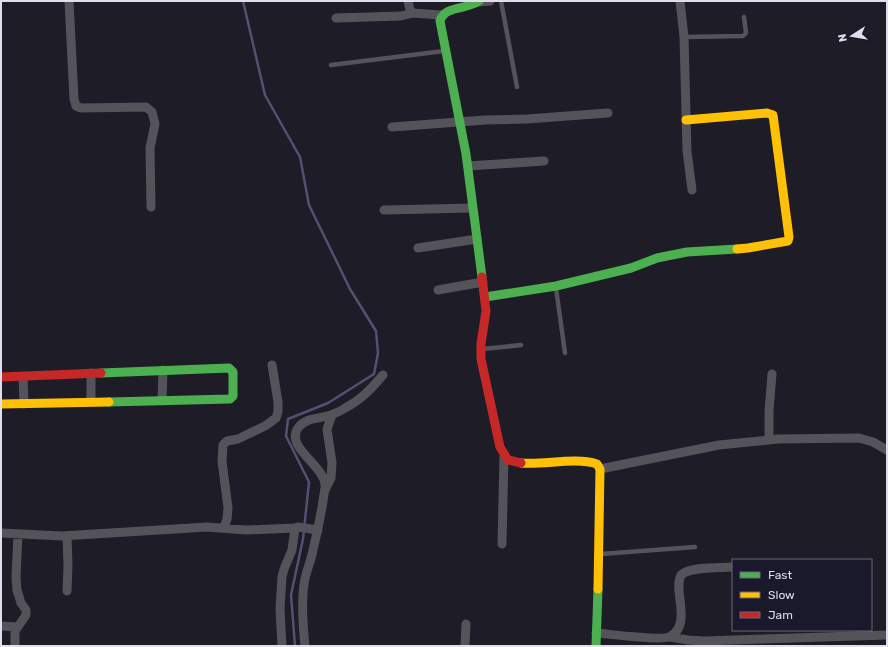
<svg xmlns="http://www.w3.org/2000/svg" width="888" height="647" viewBox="0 0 888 647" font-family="Rubik,sans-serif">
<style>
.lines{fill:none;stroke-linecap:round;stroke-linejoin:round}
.stream{stroke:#535073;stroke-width:2.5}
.lane{stroke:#535359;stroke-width:4.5}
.street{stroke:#535359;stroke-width:9}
.fast{stroke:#4caf50;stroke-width:9}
.slow{stroke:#ffc107;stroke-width:9}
.jam{stroke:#c62828;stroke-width:9}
</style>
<rect width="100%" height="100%" fill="#1e1c27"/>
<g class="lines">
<path class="stream" d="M243,1L265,95L300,157L309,205L350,289L376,331L378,353L374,374L328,403L288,419L286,436L309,482L303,539L291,595L295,646"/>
<path class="lane" d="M501,1L517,87
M684,37L743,36L746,33L744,17
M331,65L444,51
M556,288L565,353
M483,349L521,345
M601,554L695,547"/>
<path class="street" d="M69,1L74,99L76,106L81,108L146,107L152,112L155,124L150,148L151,207
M408,1L410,10L413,13L441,15
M680,1L684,37L687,151L692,190
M478,2L490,1
M336,18L401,16L413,13
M392,127L485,120L527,119L608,113
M468,166L544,161
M384,210L472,208
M418,248L477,239
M438,290L483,282
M91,373V402
M23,376L24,404
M162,401L163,370
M769,440V411L772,374
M600,469L719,445L778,439L859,438L873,442L887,450
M325,490L331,478L332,463L327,429L332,415
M224,528L227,519L228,508L222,461L223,445L227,441L238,439L265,426L276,418L278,412V402L272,365
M1,533L62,536L207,527L246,530L295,528
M502,544L504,455
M67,591L68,566L67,536
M1,626L17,627
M596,633C609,634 660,641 669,637C680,632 682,622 681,611C681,600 676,585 681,575C690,566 720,568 733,567
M670,637L688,640L704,641L887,635
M15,646V631L26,615V610L21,603L17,590L16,577L18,534
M282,646L280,609L282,577L284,569L292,550L295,528L298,527L318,530
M305,646C303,627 301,605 304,585C305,573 311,562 313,550C318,530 322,509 325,488C328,467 284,448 298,428C306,417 320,419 331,415C336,413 341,411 345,408C361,400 372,388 383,375
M465,646L466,624"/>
<path class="fast" d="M479,1C467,10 445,5 440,21L466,154L482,277
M485,297L556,286L631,268L657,258L687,252L737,249
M101,373L229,368L233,372V396L230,399L109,402
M596,646L598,589"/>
<path class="slow" d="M686,120L767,113L773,115L789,237L788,241L748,248L737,249
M1,404L109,402
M521,463C545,465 575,457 597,464L600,469L598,589"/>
<path class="jam" d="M482,277L486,311L481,344V359L500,447L508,460L521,463
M1,377L101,373"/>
</g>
<rect width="888" height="647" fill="none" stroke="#dedeec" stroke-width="4"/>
<rect x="732" y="559" width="140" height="72" fill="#1a182b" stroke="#686778"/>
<rect x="740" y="572" width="20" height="6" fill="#4caf50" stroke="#686778"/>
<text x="768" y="579" font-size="12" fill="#dedeec">Fast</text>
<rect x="740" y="592" width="20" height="6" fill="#ffc107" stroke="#686778"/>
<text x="768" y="599" font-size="12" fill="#dedeec">Slow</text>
<rect x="740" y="612" width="20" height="6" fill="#c62828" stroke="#686778"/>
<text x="768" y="619" font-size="12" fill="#dedeec">Jam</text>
<g transform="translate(852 36) rotate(258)" stroke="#1a182b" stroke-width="3" paint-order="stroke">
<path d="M0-3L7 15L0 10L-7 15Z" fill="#dedeec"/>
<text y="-6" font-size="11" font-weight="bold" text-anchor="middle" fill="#dedeec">N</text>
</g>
</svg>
